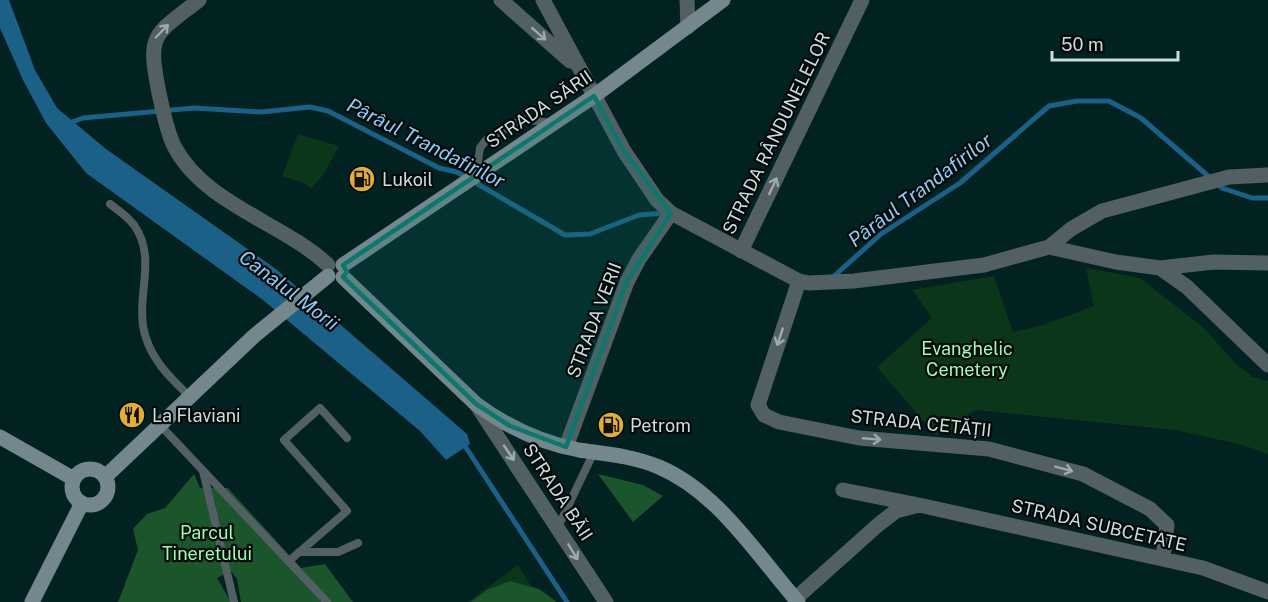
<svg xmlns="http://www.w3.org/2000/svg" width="1268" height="602" viewBox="0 0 1268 602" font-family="'Public Sans',sans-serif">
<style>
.green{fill:#0c3619}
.forest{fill:#1a552b}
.water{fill:#1b6086}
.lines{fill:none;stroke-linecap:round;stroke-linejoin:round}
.stream{stroke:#1b6086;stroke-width:5}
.lane{stroke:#536063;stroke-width:8}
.street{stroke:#536063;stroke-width:15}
.secondary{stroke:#73878c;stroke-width:15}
.oneway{stroke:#9cabac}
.marked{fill:#0f766e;fill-opacity:0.2;stroke:#0f766e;stroke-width:4.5;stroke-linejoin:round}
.labels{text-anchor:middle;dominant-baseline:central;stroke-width:4.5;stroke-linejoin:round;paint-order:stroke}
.street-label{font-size:18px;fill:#cddddd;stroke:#010808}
.poi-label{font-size:18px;fill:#cddddd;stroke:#010808;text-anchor:start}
.park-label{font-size:18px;fill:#99ffb0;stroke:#010808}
.water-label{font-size:20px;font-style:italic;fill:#8ccaf4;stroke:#010808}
</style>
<rect width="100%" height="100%" fill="#022121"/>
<path class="green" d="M298,134L339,146L324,174L311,189L304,183L282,176Z
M1086,268L1140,278L1205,329L1235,363L1253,377L1268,381V454L1243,445L1175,430L976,410L963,418L955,429L936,436L877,367L932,318L912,290L994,276L1013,332L1040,326L1094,306Z
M518,565L541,602H468Z"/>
<path class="forest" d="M194,474L200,488H228L301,568L325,564L353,602H241L237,579L231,571L217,578L231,602H118L138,550L133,529L147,514L165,508Z
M598,474L643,485L663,496L633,522Z
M510,581L539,589L557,602H471L487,590Z"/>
<path class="water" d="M0,0H9L35,70L57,108L106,149L276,269L467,434L470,444L446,460L420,431L263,300L86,173L46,123L23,80L0,28Z"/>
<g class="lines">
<path class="stream" d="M67,124L83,118L194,108L261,112L310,107L328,111L439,168L457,172L565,235L590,234L639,215L666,213
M833,277L881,234L960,183L1049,106L1077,101H1109L1141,118L1222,188L1252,198H1268
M463,443L567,602"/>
<path class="lane" d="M476,175L480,148L486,140L523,119L551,123
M110,204C118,210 128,217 134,225C159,260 133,300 146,338C154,363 172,379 190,397
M160,425L327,602
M203,471L234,602
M558,527L594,452
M299,552H338L358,543
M289,561L347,511L284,440L320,408L347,438"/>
<path class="street" d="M199,0C153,36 147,33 159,93C163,111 166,129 174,146C204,204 282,222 328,265
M501,0L570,61
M543,0L624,151L657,200L671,213L799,281L808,283L854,281L984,265L1049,247L1116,262L1160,268L1187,287L1268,365
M687,0L688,27
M1049,247L1071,229L1102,211L1229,177L1268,175
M741,251L862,0
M1160,268L1214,262L1268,263
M799,281L758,405L764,415L779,422L859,438L989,449L1083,474L1150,509L1167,525L1163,558
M476,404L606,602
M566,447L627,282L639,259L671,213
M843,490L914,504
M795,599L879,524L896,511L919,505L1203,568L1268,592"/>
<path class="secondary" d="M343,265L594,96L723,0
M343,277L476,404C506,426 542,443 579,450C606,454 633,456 659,467C718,492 757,555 798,602
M0,437L74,479
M72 487a18 18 0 1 1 36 0a18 18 0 1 1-36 0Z
M105,477L254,336L328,276
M32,602L82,503"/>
</g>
<defs><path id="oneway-shaft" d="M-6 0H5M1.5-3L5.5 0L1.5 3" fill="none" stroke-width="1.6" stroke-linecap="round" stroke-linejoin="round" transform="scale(1.5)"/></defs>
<g class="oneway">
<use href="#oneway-shaft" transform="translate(162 31) rotate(-46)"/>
<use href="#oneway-shaft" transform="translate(539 34) rotate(41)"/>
<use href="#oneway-shaft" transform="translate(773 186) rotate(-65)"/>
<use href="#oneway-shaft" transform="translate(780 337) rotate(108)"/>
<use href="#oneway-shaft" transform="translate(872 439) rotate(5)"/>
<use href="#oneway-shaft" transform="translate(509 453) rotate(56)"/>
<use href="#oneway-shaft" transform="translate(1064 469) rotate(15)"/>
<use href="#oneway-shaft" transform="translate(573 552) rotate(59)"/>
</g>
<path class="marked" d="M594,96L624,151L671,213L627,282L566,447L510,426L476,404L343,277L347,272L343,265Z"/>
<defs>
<symbol id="fuel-disc" viewBox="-11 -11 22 22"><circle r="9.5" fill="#e3ae35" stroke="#010808"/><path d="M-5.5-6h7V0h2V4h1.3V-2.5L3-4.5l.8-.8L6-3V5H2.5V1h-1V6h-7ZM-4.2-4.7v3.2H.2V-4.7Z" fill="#111"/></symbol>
<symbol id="restaurant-disc" viewBox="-11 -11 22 22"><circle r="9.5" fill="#e3ae35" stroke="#010808"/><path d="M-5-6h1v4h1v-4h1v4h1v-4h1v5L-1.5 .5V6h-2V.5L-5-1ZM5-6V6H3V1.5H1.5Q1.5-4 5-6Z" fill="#111"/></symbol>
</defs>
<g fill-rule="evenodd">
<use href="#fuel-disc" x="347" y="164" width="30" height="30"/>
<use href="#restaurant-disc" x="117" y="400" width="30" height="30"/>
<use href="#fuel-disc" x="596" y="410" width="30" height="30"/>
</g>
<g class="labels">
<g class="street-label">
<text transform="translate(539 109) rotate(-34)">STRADA SĂRII</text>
<text transform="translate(776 133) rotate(-64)">STRADA RÂNDUNELELOR</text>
<text transform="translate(594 320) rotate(-69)">STRADA VERII</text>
<text transform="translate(921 423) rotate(6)">STRADA CETĂȚII</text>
<text transform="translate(558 492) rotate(57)">STRADA BĂII</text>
<text transform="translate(1099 525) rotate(13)">STRADA SUBCETATE</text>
</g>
<g class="poi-label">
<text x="382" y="179">Lukoil</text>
<text x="152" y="415">La Flaviani</text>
<text x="630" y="425">Petrom</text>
</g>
<g class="park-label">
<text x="967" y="348">Evanghelic<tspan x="967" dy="21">Cemetery</tspan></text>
<text x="207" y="532">Parcul<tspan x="207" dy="21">Tineretului</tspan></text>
</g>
<g class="water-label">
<text transform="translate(426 143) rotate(27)">Pârâul Trandafirilor</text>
<text transform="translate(920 190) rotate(-37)">Pârâul Trandafirilor</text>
<text transform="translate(289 290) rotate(37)">Canalul Morii</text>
</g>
</g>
<path d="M1052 51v9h126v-9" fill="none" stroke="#cddddd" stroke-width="3"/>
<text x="1061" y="51" font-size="18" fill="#cddddd" stroke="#010808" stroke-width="4.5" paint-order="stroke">50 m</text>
</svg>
